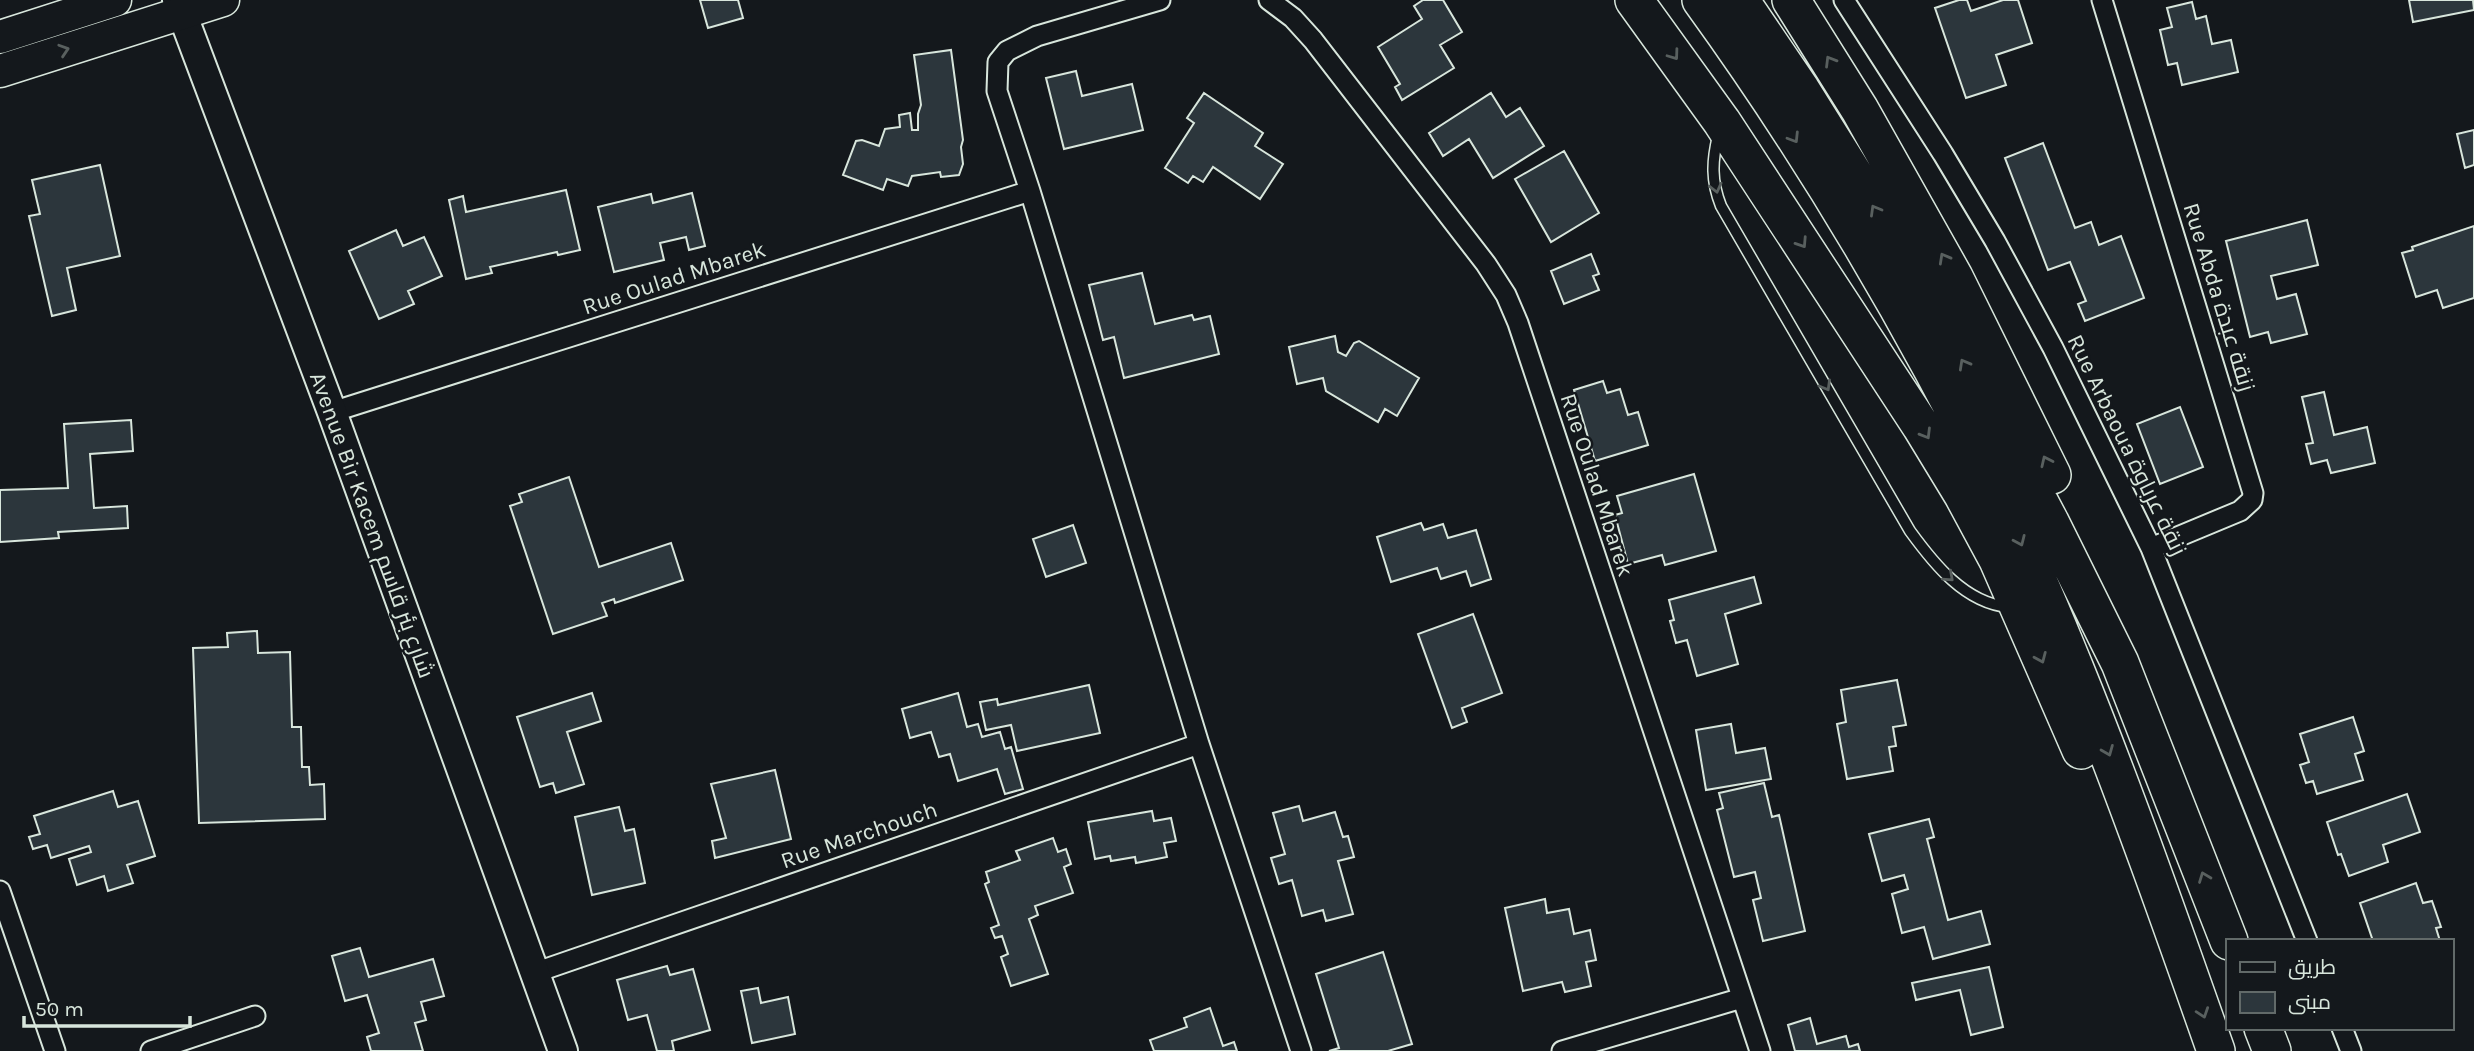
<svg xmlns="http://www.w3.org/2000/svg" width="2474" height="1051" viewBox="0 0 2474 1051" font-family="Karla,Cairo,sans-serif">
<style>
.building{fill:#2c363c;stroke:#d8e6dc;stroke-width:2}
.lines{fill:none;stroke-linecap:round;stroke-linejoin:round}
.lane-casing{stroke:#d8e6dc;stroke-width:13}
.street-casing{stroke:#d8e6dc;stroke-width:23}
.secondary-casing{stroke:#d8e6dc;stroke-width:32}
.primary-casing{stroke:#d8e6dc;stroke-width:35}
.highway-casing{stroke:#d8e6dc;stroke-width:40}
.lane{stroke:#14181c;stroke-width:10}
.street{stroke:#14181c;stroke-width:19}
.secondary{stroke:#14181c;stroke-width:28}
.primary{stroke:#14181c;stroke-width:32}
.highway{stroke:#14181c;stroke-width:37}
.oneway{stroke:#59605f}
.labels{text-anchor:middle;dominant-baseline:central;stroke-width:5;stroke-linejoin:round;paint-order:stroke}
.street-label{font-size:23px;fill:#d8e6dc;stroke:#14181c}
</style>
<rect width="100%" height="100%" fill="#14181c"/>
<path class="building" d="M700,0H738L743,18L708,28Z
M1423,0H1443L1462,32L1440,45L1454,68L1402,100L1395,87L1400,84L1378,47L1422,19L1414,6Z
M1959,0H1967L1971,11L2003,0H2018L2032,43L1996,55L2006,85L1966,98L1935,8Z
M2409,0H2473L2474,10L2413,22Z
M2192,2L2196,19L2206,16L2212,44L2231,40L2238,72L2182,85L2177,63L2168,65L2160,30L2172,27L2167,8Z
M951,50L963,140L961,147L963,164L959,175L941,177L940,172L912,176L908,186L887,179L883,190L843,175L856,141L862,140L879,146L885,129L900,127L899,115L910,113L912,130H918V114L921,105L914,55Z
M1076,71L1082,96L1132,84L1143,130L1064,149L1046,78Z
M1204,93L1263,133L1255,146L1283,164L1260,199L1213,167L1203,182L1193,176L1188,183L1165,168L1194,123L1187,118Z
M1491,93L1506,117L1520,108L1544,146L1493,178L1469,139L1443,156L1429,133Z
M2474,130V165L2465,168L2457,134Z
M2043,143L2075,228L2091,222L2099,245L2121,236L2144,298L2085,321L2078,304L2086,301L2070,262L2048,270L2005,158Z
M1564,151L1599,213L1551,242L1515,179Z
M100,165L120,256L67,268L76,310L52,316L29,216L40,214L32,180Z
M566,190L580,250L558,255L557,252L490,267L492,273L466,279L449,200L463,196L466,212Z
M692,193L705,246L689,250L686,237L660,243L664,260L614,272L598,207L651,194L653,203Z
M2307,220L2318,265L2271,276L2277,299L2296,294L2307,334L2271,343L2268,332L2250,337L2226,241Z
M2474,226V298L2443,308L2437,290L2416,297L2402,253L2413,250L2412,247Z
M396,230L403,246L424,237L442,276L408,291L414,304L379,319L349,251Z
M1591,254L1599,274L1593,276L1599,290L1564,304L1551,271Z
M1142,273L1155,324L1192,315L1194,320L1210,316L1219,354L1124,378L1114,337L1103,340L1089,285Z
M1335,336L1338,352L1346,356L1354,343L1359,341L1419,378L1397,416L1385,409L1378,422L1326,391L1323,378L1297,384L1289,347Z
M1603,381L1607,393L1620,389L1628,415L1638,412L1648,445L1595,461L1574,390Z
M2324,392L2334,435L2367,427L2375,463L2331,473L2327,460L2311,464L2306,444L2313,443L2302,397Z
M2180,407L2203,467L2160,484L2137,424Z
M131,420L133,451L90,454L94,508L127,506L128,528L58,532L59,538L0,542V490L68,488L64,424Z
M1694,474L1716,551L1665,565L1662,555L1628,564L1615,515L1622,513L1617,496Z
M569,477L599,567L671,543L683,580L615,603L614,599L602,603L607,616L553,634L510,506L522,502L519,494Z
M1421,523L1424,530L1443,524L1448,538L1476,530L1491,579L1471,586L1466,571L1441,579L1437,568L1391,582L1377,537Z
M1073,525L1086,563L1046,577L1033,539Z
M1754,577L1761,603L1725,614L1738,664L1697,676L1687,640L1676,643L1670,621L1674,620L1669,600Z
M1473,614L1502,693L1462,708L1467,722L1452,728L1418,634Z
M257,631L258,653L290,652L292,727H301L302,767H309L310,785L324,784L325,819L199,823L193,648L228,647L227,633Z
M1897,680L1906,725L1893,727L1896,746L1889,747L1893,771L1847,779L1837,724L1846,722L1841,690Z
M1089,685L1100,733L1017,751L1011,725L986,730L980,702L997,699L998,705Z
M592,693L601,721L567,732L584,784L556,793L553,783L540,787L517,717Z
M958,693L967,727L978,724L982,737L1000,732L1005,749L1011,747L1023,789L1005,794L997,769L958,781L950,754L939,757L931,732L910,738L902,709Z
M2353,717L2364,751L2355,754L2363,780L2317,794L2313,781L2306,783L2300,765L2309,762L2300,734Z
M1731,724L1736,753L1765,748L1771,779L1706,790L1696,730Z
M775,770L791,839L715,858L712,841L726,838L711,784Z
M1764,783L1772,817L1779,815L1805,931L1763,941L1753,900L1761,898L1755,872L1734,877L1717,810L1723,808L1719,793Z
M113,791L118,807L138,801L155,856L127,865L133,883L108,891L104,876L77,885L69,859L91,852L89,846L51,858L47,845L33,849L29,837L40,834L34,816Z
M2407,794L2420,832L2383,845L2388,862L2349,876L2341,854L2338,855L2327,822Z
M1299,806L1303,821L1335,812L1343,837L1348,836L1354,857L1338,861L1353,914L1326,921L1323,910L1302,916L1292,880L1279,884L1271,858L1285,854L1273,813Z
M619,807L625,831L634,829L645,883L592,895L575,817Z
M1152,811L1154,821L1171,818L1176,841L1164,843L1167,857L1136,863L1135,857L1111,861L1110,856L1095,859L1088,822Z
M1929,819L1934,837L1927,839L1948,920L1981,911L1990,944L1933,959L1924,927L1902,933L1892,894L1908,889L1904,875L1882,881L1869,834Z
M1053,838L1058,852L1066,849L1071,864L1064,867L1073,893L1035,906L1038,915L1029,919L1048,974L1011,986L1001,957L1008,954L1002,936L995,938L991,928L999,925L985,884L989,882L986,872L1020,860L1016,851Z
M2416,883L2423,903L2432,901L2441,927L2436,928L2440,941H2373L2360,903Z
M1545,899L1547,913L1569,909L1574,934L1590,930L1596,960L1586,962L1591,986L1565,992L1562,982L1523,991L1505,908Z
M360,948L369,977L433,959L444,996L421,1002L426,1020L415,1023L423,1051H371L367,1037L379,1033L367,995L345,1001L332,956Z
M1383,952L1412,1044L1388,1051H1329L1339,1048L1316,974Z
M667,966L670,975L693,969L710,1030L672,1041L674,1051H657L647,1015L628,1020L617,980Z
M1989,967L2003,1027L1971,1035L1960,990L1916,1000L1912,983Z
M758,988L761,1003L788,997L795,1034L752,1043L741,991Z
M1210,1008L1223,1046L1234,1042L1237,1051H1154L1150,1040L1187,1027L1184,1018Z
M1810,1018L1817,1044L1846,1036L1849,1047L1858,1044L1860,1051H1795L1788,1025Z"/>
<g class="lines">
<defs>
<path id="lane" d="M1718,136C1712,161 1711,181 1721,206L1910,531C1934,564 1965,603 2008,607"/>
<path id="street" d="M1160,0L1037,36L1007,51L998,62L997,91L1030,191L1199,744L1301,1051
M1269,0L1293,18L1313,40L1486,264L1506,295L1518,323L1760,1051
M1844,0L1943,154L1995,241L2053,348L2151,548L2307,941
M2102,0L2253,493L2252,500L2240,511L2151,548
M332,412L1030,191
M0,891L55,1051
M534,973L1199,744
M2342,1028L2351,1051
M151,1051L255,1016
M1562,1051L1742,998"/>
<path id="secondary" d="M177,0L332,412L563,1051"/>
<path id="primary" d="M0,37L115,0
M0,71L223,0"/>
<path id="highway" d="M1634,0L1722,122L1921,426L1963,495L1998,560L2081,750
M1701,0C1822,167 1927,348 2016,533C2038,577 2056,623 2075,669C2126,795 2171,923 2216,1051
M1740,0L1801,90L1863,189L2005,437L2050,522L2120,663L2229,941
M1791,0L1860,110L1954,277L2052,475
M2263,1028L2272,1051"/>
</defs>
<use href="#lane" class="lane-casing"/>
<use href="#street" class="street-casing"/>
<use href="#secondary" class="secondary-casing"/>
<use href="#primary" class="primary-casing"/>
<use href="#highway" class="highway-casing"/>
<use href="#lane" class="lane"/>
<use href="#street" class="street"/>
<use href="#secondary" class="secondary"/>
<use href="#primary" class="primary"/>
<use href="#highway" class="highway"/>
</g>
<defs><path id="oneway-chevron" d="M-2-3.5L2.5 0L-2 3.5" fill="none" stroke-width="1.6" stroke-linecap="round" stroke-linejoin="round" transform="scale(1.75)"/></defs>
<g class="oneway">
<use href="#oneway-chevron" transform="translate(64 50) rotate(-18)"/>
<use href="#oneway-chevron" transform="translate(1674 55) rotate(54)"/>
<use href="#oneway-chevron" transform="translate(1830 61) rotate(-121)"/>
<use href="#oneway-chevron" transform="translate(1794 138) rotate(58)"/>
<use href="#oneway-chevron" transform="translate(1716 188) rotate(76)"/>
<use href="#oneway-chevron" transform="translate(1875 210) rotate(-120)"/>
<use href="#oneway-chevron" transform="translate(1802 243) rotate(57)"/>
<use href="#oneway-chevron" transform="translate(1944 258) rotate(-119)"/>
<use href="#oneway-chevron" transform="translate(1964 364) rotate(-119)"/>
<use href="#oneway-chevron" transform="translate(1826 386) rotate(60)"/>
<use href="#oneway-chevron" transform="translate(1926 434) rotate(59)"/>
<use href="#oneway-chevron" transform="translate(2046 461) rotate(-115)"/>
<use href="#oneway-chevron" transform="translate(2020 541) rotate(66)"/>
<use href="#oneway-chevron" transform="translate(1949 577) rotate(42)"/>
<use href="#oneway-chevron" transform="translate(2041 658) rotate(67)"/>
<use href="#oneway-chevron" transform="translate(2108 751) rotate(68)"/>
<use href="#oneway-chevron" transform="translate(2204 877) rotate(-111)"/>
<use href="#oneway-chevron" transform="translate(2203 1013) rotate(71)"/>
</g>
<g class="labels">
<g class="street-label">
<text transform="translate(674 278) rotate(-18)">Rue Oulad Mbarek</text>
<text transform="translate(2219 297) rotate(73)">Rue Abda زنقة عبدة</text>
<text transform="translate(2127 445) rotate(64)">Rue Arbaoua زنقة عرباوة</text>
<text transform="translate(1597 485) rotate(72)">Rue Oulad Mbarek</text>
<text transform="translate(372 525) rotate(70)">Avenue Bir Kacem شارع بئر قاسم</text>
<text transform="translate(859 835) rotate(-19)">Rue Marchouch</text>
</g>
</g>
<rect x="2226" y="939" width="228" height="91" fill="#14181c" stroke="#626a69" stroke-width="2"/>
<rect x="2240" y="962" width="35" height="10" fill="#14181c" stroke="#626a69" stroke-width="2"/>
<text x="2288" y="974" font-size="21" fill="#d8e6dc">طريق</text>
<rect x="2240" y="992" width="35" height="21" fill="#2c363c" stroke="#626a69" stroke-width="2"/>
<text x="2288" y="1009" font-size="21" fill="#d8e6dc">مبنى</text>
<path d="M24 1016v10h166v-10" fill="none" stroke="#d8e6dc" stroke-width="3.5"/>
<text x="35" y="1016" font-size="21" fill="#d8e6dc" stroke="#14181c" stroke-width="5" paint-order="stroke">50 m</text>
</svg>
